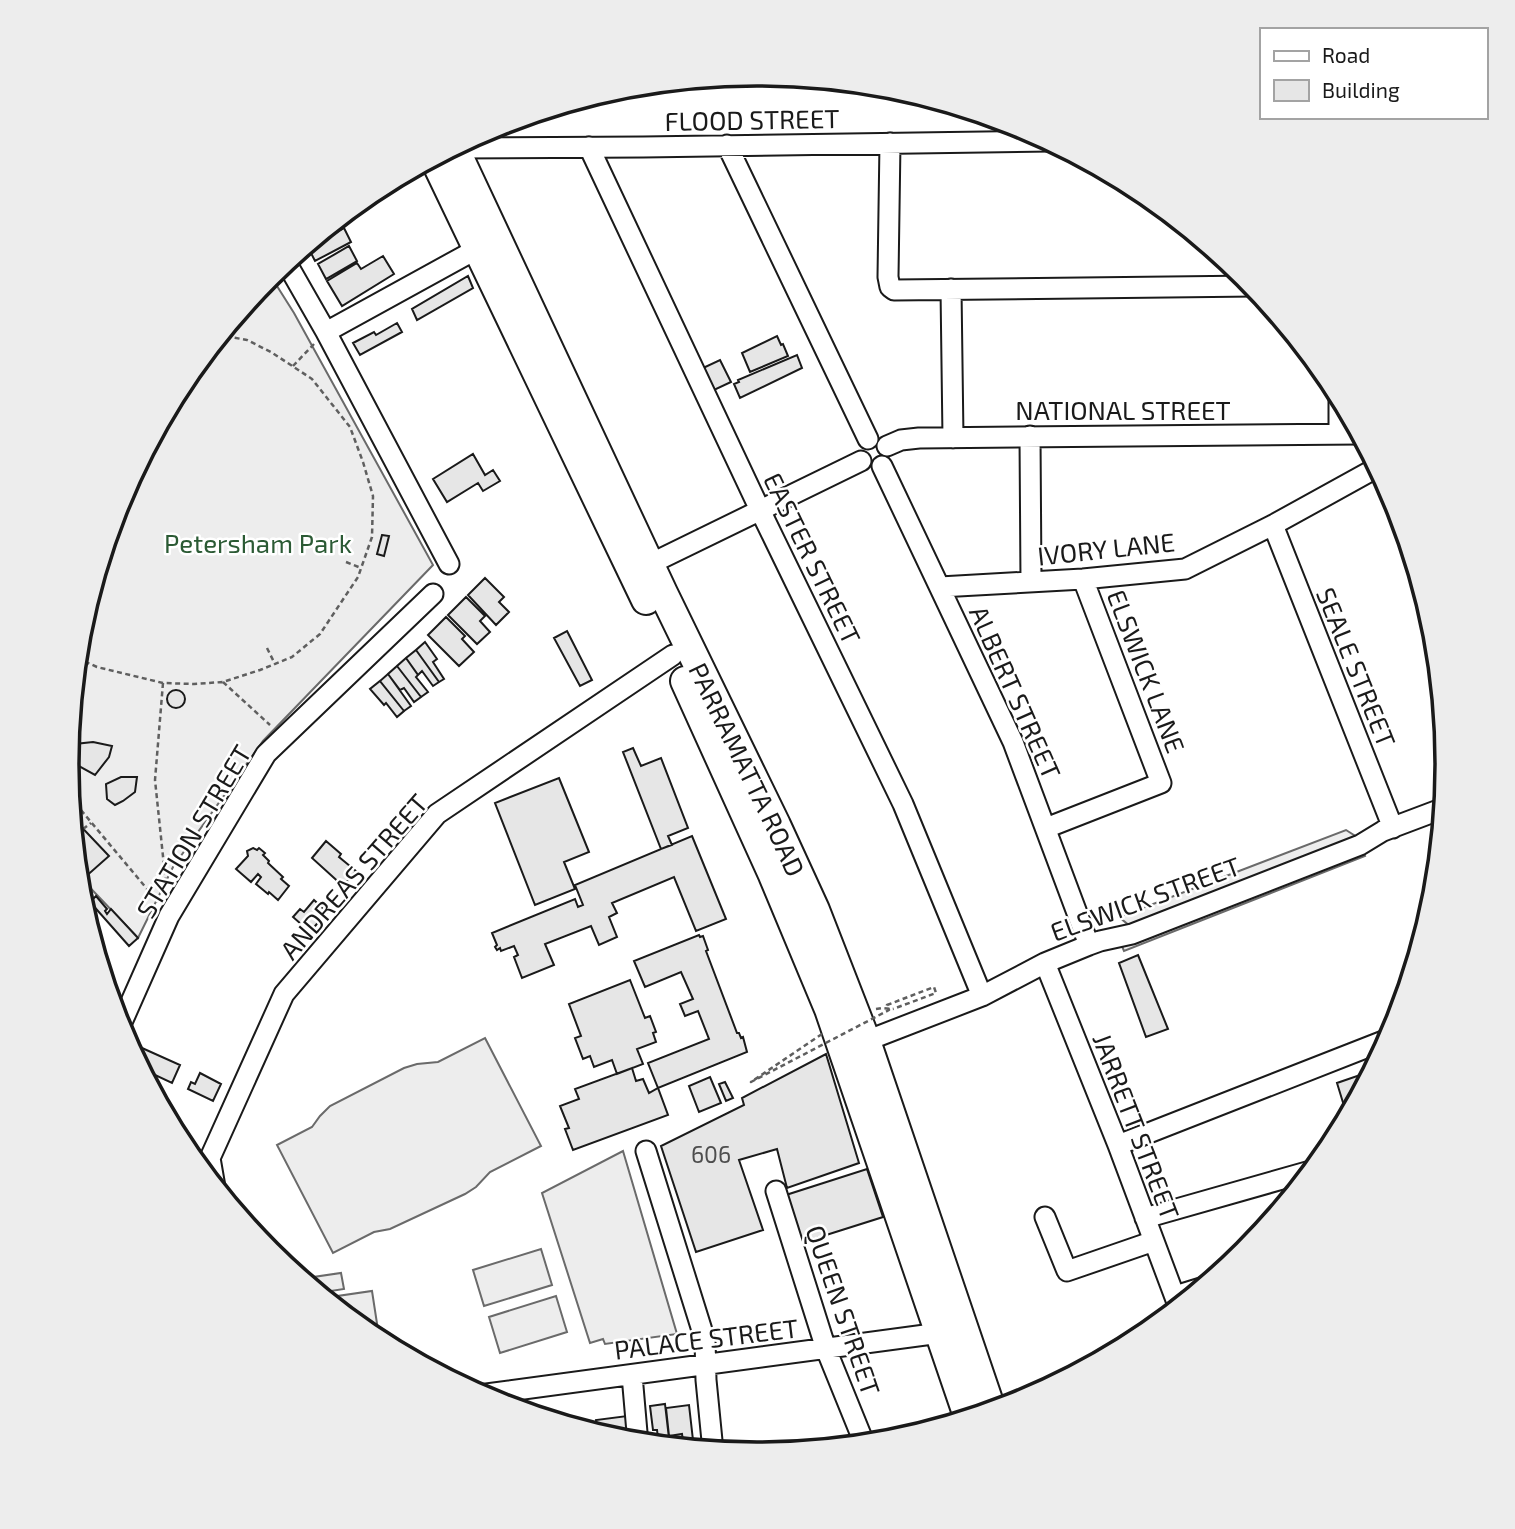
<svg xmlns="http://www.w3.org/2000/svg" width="1515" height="1529" viewBox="0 0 1515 1529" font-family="'Exo 2',sans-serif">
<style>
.built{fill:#ededed;stroke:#6a6a6a;stroke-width:2}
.building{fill:#e6e6e6;stroke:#1a1a1a;stroke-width:2}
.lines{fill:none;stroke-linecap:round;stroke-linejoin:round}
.minor-casing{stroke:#1a1a1a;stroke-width:23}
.highway-casing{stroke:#1a1a1a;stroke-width:32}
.path{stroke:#5f5f5f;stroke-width:2.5;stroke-dasharray:5 3.5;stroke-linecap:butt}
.minor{stroke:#fff;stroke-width:19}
.highway{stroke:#fff;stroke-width:28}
.path-bridge{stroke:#5f5f5f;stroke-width:2.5;stroke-dasharray:5 3.5;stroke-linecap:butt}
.labels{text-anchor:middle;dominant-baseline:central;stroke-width:5;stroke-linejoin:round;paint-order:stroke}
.number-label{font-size:23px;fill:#4d4d4d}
.street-label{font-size:26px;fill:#1a1a1a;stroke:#fff}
.park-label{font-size:26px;fill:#2b5a34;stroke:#fff}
.rim{fill:none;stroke:#1a1a1a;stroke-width:3.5}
</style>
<rect width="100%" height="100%" fill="#fff"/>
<path class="built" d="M270,275L294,313L433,565L263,741L173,867L138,938L77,874L67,764L80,629L119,500L183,380Z
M1346,830L1357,837L1130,926L1119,917Z
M1363,851L1365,856L1124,951L1121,944Z
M485,1038L541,1146L490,1172L476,1187L465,1194L390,1229L374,1232L333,1253L277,1145L312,1127L320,1116L330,1106L404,1068L417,1064L438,1062Z
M623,1151L677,1334L605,1344L603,1339L590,1343L542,1193Z
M541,1249L552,1285L484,1306L473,1270Z
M341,1273L344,1289L318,1293L300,1279Z
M372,1291L378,1330L365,1332L324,1298Z
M556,1296L567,1332L500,1353L489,1317Z"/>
<path class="building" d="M344,228L351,242L315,261L308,247Z
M349,246L357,261L326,279L318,264Z
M383,256L394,274L342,306L327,281L357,263L361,269Z
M468,276L473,288L417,320L412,309Z
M397,323L402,332L360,355L353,343L374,332L376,335Z
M777,336L781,345L783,344L788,356L750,372L742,353Z
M797,355L802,368L740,398L734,384L739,382L738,380Z
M720,360L731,382L714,390L703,368Z
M473,454L485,475L493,470L500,481L483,491L478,483L447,502L433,479Z
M382,535L389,536L384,556L377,554Z
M485,578L504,597L499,602L509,612L496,625L468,595Z
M466,597L485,616L480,621L490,632L477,644L448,615Z
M446,617L465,636L462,639L474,652L459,666L428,635Z
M567,631L592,680L580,686L554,638Z
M425,642L437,659L433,662L444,679L439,682L416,650Z
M416,650L439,682L433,686L422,671L418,675L406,658Z
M406,658L418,675L416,677L428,692L421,697L397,666Z
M397,666L421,697L414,702L404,688L400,690L388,674Z
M388,674L411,706L404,711L380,681Z
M380,681L404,711L397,717L386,703L384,705L370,689Z
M167 699a9 9 0 1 1 18 0a9 9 0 1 1-18 0Z
M93,742L112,746L109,757L95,775L75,764V744Z
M633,748L641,766L661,758L688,828L668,836L672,845L661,849L623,752Z
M121,777H137L135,792L123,801L115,805L107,799L106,784Z
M559,778L589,852L564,862L575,889L535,905L495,803Z
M72,817L109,856L83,879L77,874Z
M692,836L726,919L696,931L674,877L612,903L617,913L609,917L617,937L599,945L591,926L545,944L554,965L522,978L514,957L518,955L514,946L501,951L500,948L497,950L495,947L497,945L492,933L575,899L578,907L583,905L575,885Z
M326,841L341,854L339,857L356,871L343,886L312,858Z
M253,848L257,850L259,848L265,853L263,855L269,861L268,863L283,877L281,879L289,886L278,900L269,892L268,894L256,884L261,877L258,874L251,882L236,869L248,856L247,851Z
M96,896L107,909L105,911L107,914L111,909L138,938L129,946L90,902Z
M314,900L327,912L310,932L293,917L300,909L304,912Z
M699,935L700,937L703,936L708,950L706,951L737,1033H739L741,1038L743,1037L747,1052L658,1088L648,1063L709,1039L698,1011L685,1016L680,1004L693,999L681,972L645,987L634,961Z
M1138,955L1168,1029L1146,1037L1119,963Z
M630,980L645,1018L650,1016L656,1032L653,1033L656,1042L637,1049L643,1064L617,1074L612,1060L594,1067L590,1056L583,1059L575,1038L581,1036L569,1004Z
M142,1048L180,1065L172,1083L140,1068L136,1061Z
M826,1054L859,1163L787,1188L777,1149L739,1160L763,1230L696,1252L661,1146L744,1105L742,1098Z
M632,1068L636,1081L643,1079L649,1093L658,1088L668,1115L573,1150L565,1129L569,1128L560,1106L579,1099L575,1089Z
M200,1073L221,1084L213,1101L188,1089L191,1082L195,1084Z
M1360,1075L1364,1089L1348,1119L1337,1083Z
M710,1077L721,1103L699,1112L689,1086Z
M725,1082L733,1098L726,1101L719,1084Z
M867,1169L883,1217L801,1243L786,1195Z
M665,1404L670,1447L659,1446L657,1430H653L650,1406Z
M689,1405L694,1449H692L684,1448L682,1434L669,1436L666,1408Z
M627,1416L630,1443L598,1435L596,1420Z"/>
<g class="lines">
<defs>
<path id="minor" d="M890,143L888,277L890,287L894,290L1255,286
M727,145L868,439
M589,147L760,510L903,804L982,996
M454,148L643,147L1051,141
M286,262L326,332L449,564
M951,289L953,438
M326,332L477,249
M1339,393V434
M1030,436L1031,582
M887,446L901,440L919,438L1361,434
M882,466L1013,742L1089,945
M1273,525L1393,828
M650,564L861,461
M940,587L1083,579L1185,569L1273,525L1378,467
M1046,828L1161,783L1083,579
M1045,963L1118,1145L1179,1308
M119,1029L169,916L266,754L433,594
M866,1041L982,996L1045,963L1089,945L1100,941L1132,934L1360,845L1383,831L1444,808
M1118,1145L1391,1038
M646,1151L705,1340L706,1380L713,1451
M215,1187L210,1158L284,994L437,814L673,655
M776,1191L826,1349L865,1445
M1045,1217L1067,1271L1154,1241
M1145,1218L1314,1170
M1175,1296L1204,1287
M632,1375L638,1444
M479,1395L940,1333"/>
<g id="highway">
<path id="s1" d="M454,147L663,593L776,825L815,910L866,1041L992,1412"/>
<path d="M434,158L646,600"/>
<path d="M685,681L773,875L829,1009L969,1419"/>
</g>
</defs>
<use href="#minor" class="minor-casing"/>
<use href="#highway" class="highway-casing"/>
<path class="path" d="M293,366L314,344
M346,562L361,568
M267,648L275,664
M77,658L97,667L163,683L194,684L223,682L260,670L292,657L320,634L358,577L372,537L373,496L363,462L350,427L312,379L271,352L247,340L220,335
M223,682L270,725
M163,683L155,780L166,885
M70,797L158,902
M83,829L91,823
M876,1009L882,1008L893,1009"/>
<use href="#minor" class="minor"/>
<use href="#highway" class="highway"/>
<path class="path-bridge" d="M822,1034L751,1082L889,1010L887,1005L934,987L936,993L893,1009"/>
</g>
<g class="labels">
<g class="number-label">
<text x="711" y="1154">606</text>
</g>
<g class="street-label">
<text transform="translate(752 119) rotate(-1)">FLOOD STREET</text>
<text x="1123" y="409">NATIONAL STREET</text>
<text transform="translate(1106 548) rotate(-6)">IVORY LANE</text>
<text transform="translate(813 558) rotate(64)">EASTER STREET</text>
<text transform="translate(1357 667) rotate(68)">SEALE STREET</text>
<text transform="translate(1147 671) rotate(69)">ELSWICK LANE</text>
<text transform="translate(1016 692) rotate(66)">ALBERT STREET</text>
<text stroke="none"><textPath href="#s1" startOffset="688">PARRAMATTA ROAD</textPath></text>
<text transform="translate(193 831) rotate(-59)">STATION STREET</text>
<text transform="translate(353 876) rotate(-49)">ANDREAS STREET</text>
<text transform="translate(1145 898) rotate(-20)">ELSWICK STREET</text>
<text transform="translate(1137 1126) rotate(69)">JARRETT STREET</text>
<text transform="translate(844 1310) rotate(71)">QUEEN STREET</text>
<text transform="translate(706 1338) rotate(-7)">PALACE STREET</text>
</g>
<g class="park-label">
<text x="258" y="542">Petersham Park</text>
</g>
</g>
<path d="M0 0H1515V1529H0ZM79 764a678 678 0 1 1 1356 0a678 678 0 1 1-1356 0Z" fill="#ededed" fill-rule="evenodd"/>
<path class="rim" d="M79 764a678 678 0 1 1 1356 0a678 678 0 1 1-1356 0Z"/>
<rect x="1260" y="28" width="228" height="91" fill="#ffffff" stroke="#a3a3a3" stroke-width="2"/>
<rect x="1274" y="51" width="35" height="10" fill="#ffffff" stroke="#a3a3a3" stroke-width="2"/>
<text x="1322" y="63" font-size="21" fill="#1a1a1a">Road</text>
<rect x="1274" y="80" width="35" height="21" fill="#e6e6e6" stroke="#a3a3a3" stroke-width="2"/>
<text x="1322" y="98" font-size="21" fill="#1a1a1a">Building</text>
</svg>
